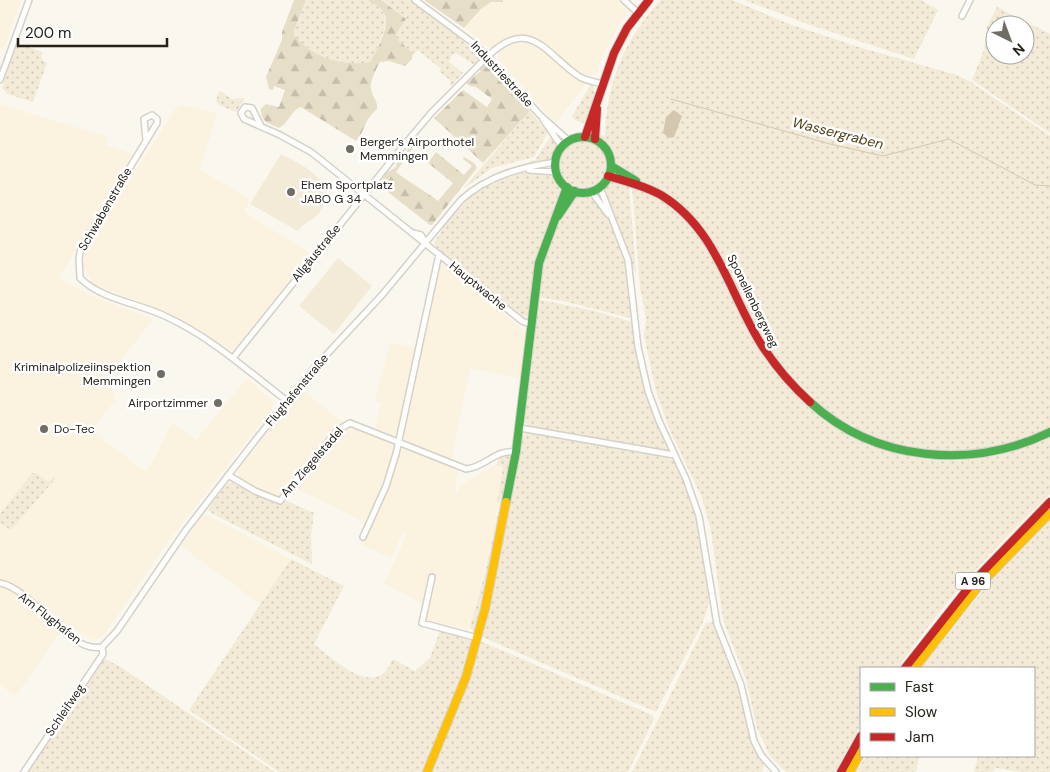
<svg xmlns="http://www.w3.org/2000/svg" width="1050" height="772" viewBox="0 0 1050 772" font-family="'DM Sans',sans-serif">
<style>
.built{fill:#fbf3df}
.grass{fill:url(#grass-dots);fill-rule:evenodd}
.forest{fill:url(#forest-firs)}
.pitch{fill:#f3ebd7}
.water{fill:#d3c8ad}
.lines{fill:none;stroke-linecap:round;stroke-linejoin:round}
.stream{stroke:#d3c8ad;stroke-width:1}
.street-casing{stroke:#d4d1c9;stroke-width:8}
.fast-casing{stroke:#d4d1c9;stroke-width:10}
.slow-casing{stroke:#d4d1c9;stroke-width:10}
.jam-casing{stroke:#d4d1c9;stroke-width:10}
.street{stroke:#fefefd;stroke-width:5}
.fast{stroke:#4caf50;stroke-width:8}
.slow{stroke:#ffc107;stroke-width:8}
.jam{stroke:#c62828;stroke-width:8}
.poi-dot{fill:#706d65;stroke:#fff;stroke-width:2}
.labels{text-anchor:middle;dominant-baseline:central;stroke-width:5;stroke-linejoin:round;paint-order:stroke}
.shield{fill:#fff;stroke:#67645f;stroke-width:1}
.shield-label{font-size:11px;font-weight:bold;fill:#26221a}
.street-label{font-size:12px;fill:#26221a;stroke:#fff}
.poi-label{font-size:12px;fill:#26221a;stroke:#fff;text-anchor:start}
.water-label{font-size:14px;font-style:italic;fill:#4e3e12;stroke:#fff}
</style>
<defs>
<pattern id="grass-dots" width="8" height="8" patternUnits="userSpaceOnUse" patternTransform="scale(1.25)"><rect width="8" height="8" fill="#f3ebd7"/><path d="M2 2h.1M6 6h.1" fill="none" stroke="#d0c9b8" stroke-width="1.8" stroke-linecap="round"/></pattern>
<pattern id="forest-firs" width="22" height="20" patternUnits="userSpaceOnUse" patternTransform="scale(1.25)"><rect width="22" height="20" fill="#e7dec7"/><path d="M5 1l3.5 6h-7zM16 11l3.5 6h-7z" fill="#c6beaa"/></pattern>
</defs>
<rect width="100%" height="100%" fill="#faf7ef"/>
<path class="built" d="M0,0H21L4,50L0,48Z
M503,0H620L626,6L627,14L608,44L595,74L590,76L579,71L537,37L528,35L527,38L505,40L491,48L482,44L475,38V36L464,28L481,9L491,2L497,3Z
M534,43L574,77L586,83L556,123L497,58L499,51L509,44Z
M0,104L108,137L106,145L133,154L59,278L89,295L153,319L105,381L111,387L115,400L92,431L145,471L153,462L172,422L196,440L247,378L274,403L272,409L167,543L103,637L91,640L66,623L16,696L0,685Z
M181,105L217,113L200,169L250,200L244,212L311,254L238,346L231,350L169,313L94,285L84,268V254L94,234L176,108Z
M444,263L523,330L527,337L522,379L470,368L451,461L401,442L438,268Z
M390,343L417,348L398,433L391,436L375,430L381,403L375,401Z
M302,390L343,422L330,436L283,495L279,498H274L240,479L237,470Z
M350,425L391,443L395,447L386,480L367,523L295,488L335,437Z
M402,448L458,469L455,493L458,494L460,486L474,477L492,467L501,465L503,468L494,531L469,630L450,625L439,627L426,622L434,575H430L424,604L384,584L407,534L403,532L391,558L362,545L382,503Z
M205,514L291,559L261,605L181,546L202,515Z"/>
<path class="grass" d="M306,0C320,0 356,0 368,0C398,9 381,44 370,62C343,67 308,56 293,33Z
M381,0H410L457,35L482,60L476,66L456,53L452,55L449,62L463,73L451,86L449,85L451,81L439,71L441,69L418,50L412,56L413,53L398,40L396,34L406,19Z
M661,0H732L792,25L862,48L957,75L971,82L1050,136V428C955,479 836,447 775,361C745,318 734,265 700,225C677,197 645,183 614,165L610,149L599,136L605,135C607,82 624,39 661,0Z
M744,0H921L938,10L914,59L810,25Z
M997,7L1050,34V133L972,80L984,50L987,27ZM995,25H1025V55H995Z
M23,45L42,52V60L47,63L33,102L7,94L2,88L15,48Z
M591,84C600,95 592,112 588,124L574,120L572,116Z
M219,91L232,99L245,98L236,112L219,105L216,102Z
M530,111L548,132L534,157L492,168L463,189Z
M551,136L559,148L551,160L490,174L535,160Z
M559 165a25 25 0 1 1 50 0a25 25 0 1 1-50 0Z
M520,173L553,175L562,186L529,314L523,318L439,251L434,243L449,219L476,191Z
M611,181L629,183L636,273L630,265L606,196L605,188Z
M632,187C641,190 650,192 657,195C712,221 735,308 765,357C796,407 846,442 903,455C953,467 1005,459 1050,436V494C994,547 942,604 898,668H861V725L835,772H786L770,756L757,728L746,679L723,620L711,531L702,498L668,426L656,391L644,336L646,318L640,287Z
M579,195C603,193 622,244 627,264C630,280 630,298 632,314L630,318L563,301L536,297C541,267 552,213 579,195Z
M536,299L595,311L632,322L645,387L668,451L528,427L523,418L533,342Z
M527,432L663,457L674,461L677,466L698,522L709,603L703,622L656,712L482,637L521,438Z
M508,454L513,456L484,600L474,632L470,627L485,573L500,503L497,502L503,468L501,465L496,466L500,456Z
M32,473H36L49,482L54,476L56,478L11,530L0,523V514Z
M230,482L278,505L287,501L314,513L311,535L312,564L213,514L208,510L224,487Z
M1050,520V772H1021L996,768L992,772H974L978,756H1034V668H921L989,583Z
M291,559L344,586L314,644C329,656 366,691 385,672C388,669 390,663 393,659L415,671L430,658L440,631L462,636L473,642L465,669L424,772H279L189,710Z
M713,622L738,684L749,735L764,765L762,772H632L706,623Z
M480,641L652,715L654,719L628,772H429L454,717Z
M105,659L119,666L275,772H25L102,660Z
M866,756H919L916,772H856Z"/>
<path class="forest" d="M294,0H306L293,33C308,56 343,67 370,62C377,50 394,22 381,9C378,5 372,3 368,0H381L406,19L396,34L398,40L413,53L412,59L405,66L389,61L380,62C377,67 369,83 371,89C372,97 378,100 377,109C362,122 366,131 356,141L301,107C289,112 290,122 279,128C269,124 260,121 261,109L266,104L279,107L285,90L274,86L273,90L269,89L266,77L282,40V32Z
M424,0H503V2H491L481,9L464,28Z
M485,61L530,111L483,163L434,118L463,90L487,107L492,99L476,87L470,86L466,83L481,71L479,69Z
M416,134L425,140L429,146L426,151L416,144L396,172C410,183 424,190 438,201L453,183L428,163L436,152L464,175L472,166L463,159L464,157L474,163L477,168L432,225H430L379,185L386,173L396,167L398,155L407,152L408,142Z"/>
<path class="pitch" d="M281,154C302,165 342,182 319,213C313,221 303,222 298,231L250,204Z
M338,258L372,286L334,334L299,306Z"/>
<path class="water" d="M674,110L682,116L674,137L669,138L663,133L666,117Z"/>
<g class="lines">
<path class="stream" d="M671,99L830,144L883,156L949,139L1035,185L1050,186"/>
<defs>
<path id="street" d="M415,0L477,46L540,115L569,141
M624,0L638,13
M962,16L970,0
M488,56C531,15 546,55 580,77C587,81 595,82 603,84
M0,80L29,0
M543,119L562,147
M261,126L252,108L245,107L241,113L244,119L280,135L311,152L522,321L532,325
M146,140L144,119L152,115L157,119V123L81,248L79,258L80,278C102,300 139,303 167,317C212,338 248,371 287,401
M529,170L557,172
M600,187L628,260L638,347L648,391L659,421L686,479L699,516L717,624L741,685L754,741L761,755L776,772
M591,191L608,214
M413,233L421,235L425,242
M233,358L404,145L432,112L482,62
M520,428L674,455
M228,475L255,491L280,501L338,430L350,423L466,469C486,467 495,449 516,452
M363,537L386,486L396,454L439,254
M432,577L422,623L478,638
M0,583C35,590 67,654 102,647
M102,647L117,631L186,530L257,438L314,368L382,295L461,200C487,176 522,167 556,162
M24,772L103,654L102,647"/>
<path id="fast" d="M555 165a28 28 0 1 1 56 0a28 28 0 1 1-56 0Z
M611,166L636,181
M558,216L575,191
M810,402C875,462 972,470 1050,432
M506,502L516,452L539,263L567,187"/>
<path id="slow" d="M915,668L978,587L1050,513
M427,772L466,677L485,609L506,502
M850,772L861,752"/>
<path id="jam" d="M585,137L614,53L627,28L649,0
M595,139L597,109
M608,176C626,181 645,186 661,195C717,229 729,293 761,344C775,366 791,385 810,402
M905,668L973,582L1050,502
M841,772L861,736"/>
</defs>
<use href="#street" class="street-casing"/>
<use href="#fast" class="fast-casing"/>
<use href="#slow" class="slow-casing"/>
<use href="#jam" class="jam-casing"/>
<use href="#street" class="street"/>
<use href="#fast" class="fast"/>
<use href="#slow" class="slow"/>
<use href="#jam" class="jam"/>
</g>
<g class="poi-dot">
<circle cx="350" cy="149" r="5"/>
<circle cx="291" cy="192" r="5"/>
<circle cx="161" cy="374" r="5"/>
<circle cx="218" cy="403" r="5"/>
<circle cx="44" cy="429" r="5"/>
</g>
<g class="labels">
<rect class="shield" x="955.5" y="572.5" width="35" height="17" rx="4"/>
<g class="shield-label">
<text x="973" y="581">A 96</text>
</g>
<g class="street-label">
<text transform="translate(502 74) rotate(47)">Industriestraße</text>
<text transform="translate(105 209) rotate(-60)">Schwabenstraße</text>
<text transform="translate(316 253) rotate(-51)">Allgäustraße</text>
<text transform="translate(478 286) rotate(39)">Hauptwache</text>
<text transform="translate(753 301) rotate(64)">Sponellenbergweg</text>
<text transform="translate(297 390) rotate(-50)">Flughafenstraße</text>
<text transform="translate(312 462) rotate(-49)">Am Ziegelstadel</text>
<text transform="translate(50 618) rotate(38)">Am Flughafen</text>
<text transform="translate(65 710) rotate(-56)">Schleifweg</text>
</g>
<g class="poi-label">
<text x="360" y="142">Berger’s Airporthotel<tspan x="360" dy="14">Memmingen</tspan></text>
<text x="301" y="185">Ehem Sportplatz<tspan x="301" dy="14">JABO G 34</tspan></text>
<text x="151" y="367" text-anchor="end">Kriminalpolizeiinspektion<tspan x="151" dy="14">Memmingen</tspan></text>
<text x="208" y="403" text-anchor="end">Airportzimmer</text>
<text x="54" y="429">Do-Tec</text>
</g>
<g class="water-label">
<text transform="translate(838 133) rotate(14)">Wassergraben</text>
</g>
</g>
<rect x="860" y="667" width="175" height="90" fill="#ffffff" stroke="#a8a7a3"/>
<rect x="870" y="683" width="25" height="8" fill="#4caf50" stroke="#a8a7a3"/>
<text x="905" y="692" font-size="15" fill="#26221a">Fast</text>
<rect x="870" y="708" width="25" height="8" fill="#ffc107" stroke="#a8a7a3"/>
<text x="905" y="717" font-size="15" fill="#26221a">Slow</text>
<rect x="870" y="733" width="25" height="8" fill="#c62828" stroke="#a8a7a3"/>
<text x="905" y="742" font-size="15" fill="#26221a">Jam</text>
<g transform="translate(1010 40) rotate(138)"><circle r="24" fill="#ffffff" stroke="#a8a7a3"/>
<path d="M0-4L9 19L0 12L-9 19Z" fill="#706d65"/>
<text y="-8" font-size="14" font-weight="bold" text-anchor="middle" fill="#26221a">N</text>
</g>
<path d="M18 38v8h149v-8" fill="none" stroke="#26221a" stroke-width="2.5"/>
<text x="25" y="38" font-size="15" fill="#26221a" stroke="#ffffff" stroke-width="4" paint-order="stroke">200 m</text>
</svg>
